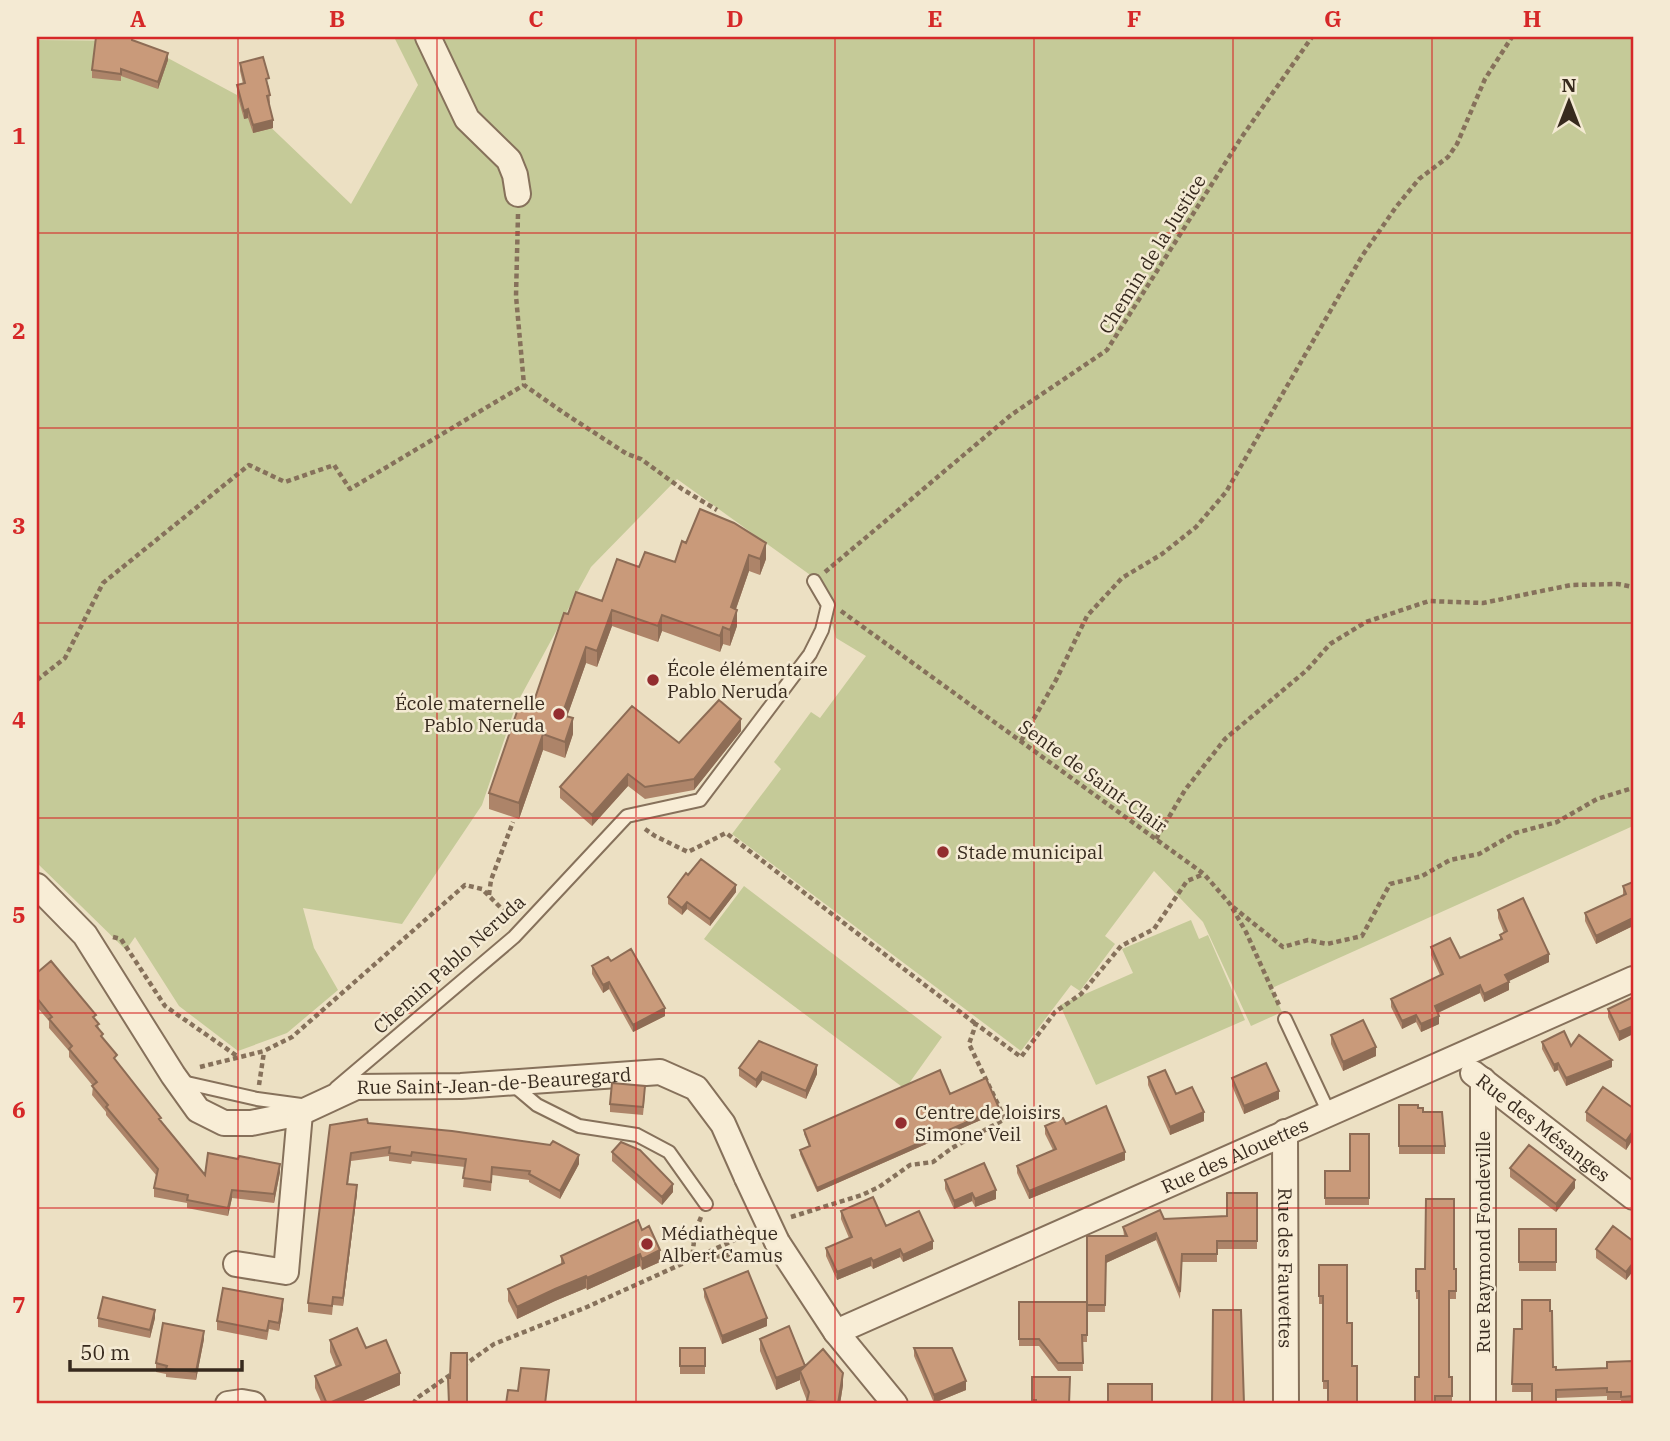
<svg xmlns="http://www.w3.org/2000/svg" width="1670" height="1441" viewBox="0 0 1670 1441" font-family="'IBM Plex Serif',serif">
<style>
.green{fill:#c5ca98}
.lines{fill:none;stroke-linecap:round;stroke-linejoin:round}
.lane-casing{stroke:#86715b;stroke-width:16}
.street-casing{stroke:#86715b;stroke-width:28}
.path{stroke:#86715b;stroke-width:4.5;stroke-dasharray:5 3.5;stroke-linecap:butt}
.lane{stroke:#f8edd6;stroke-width:12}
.street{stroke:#f8edd6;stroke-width:24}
.street-bridge-casing{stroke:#86715b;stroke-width:28;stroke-linecap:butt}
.street-bridge{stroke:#f8edd6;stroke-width:24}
.wall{fill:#ad8469}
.shaded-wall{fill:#8d6c55}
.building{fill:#c99a7a;stroke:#8d6c55;stroke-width:2}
.grid{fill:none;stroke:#d62828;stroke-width:2;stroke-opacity:0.55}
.poi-dot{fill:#932d2f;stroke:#f4ead3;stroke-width:2.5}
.labels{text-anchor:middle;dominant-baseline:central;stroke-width:5;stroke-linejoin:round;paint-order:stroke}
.street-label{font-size:19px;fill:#372a1e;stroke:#f4ead3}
.poi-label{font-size:19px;fill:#372a1e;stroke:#f4ead3;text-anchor:start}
.neatline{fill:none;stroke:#d62828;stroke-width:2.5}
.grid-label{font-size:23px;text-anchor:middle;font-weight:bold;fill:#d62828}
</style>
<rect width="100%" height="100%" fill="#ece0c3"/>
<path class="green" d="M394,37H1633V826L1272,988L1282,1012L1251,1026L1203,922L1154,871L1105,936L1115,944L1080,991L1071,985L1021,1051L732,834L781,769L774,762L811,712L820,718L866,656L836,638L820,582L677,479L591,567L516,705L482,805L402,924L303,908L314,948L338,990L287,1033L238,1051L179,1006L135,937L126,950L37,863V40L136,41L237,95L351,204L418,85Z
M744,886L942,1037L905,1089L704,939Z
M1191,920L1199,939L1208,935L1245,1020L1096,1085L1060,1005L1133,973L1122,949Z"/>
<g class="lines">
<defs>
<path id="lane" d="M1285,1019L1329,1113
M178,1081L257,1099L301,1105
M512,1084L537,1105L579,1126L637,1135L669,1152L706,1204
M336,1088L514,937L627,816L700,800L810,654L822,630L828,605L814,581"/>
<g id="street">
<path d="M428,37L467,119L509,160L515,175L518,194"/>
<path id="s1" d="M37,886L85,935L173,1075L198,1110L224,1123H251L300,1113L356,1087L461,1086L660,1072L696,1088L723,1124L747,1178"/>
<path id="s2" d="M1473,1073L1633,1197"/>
<path d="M1483,1080V1404"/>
<path id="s3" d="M1285,1132L1286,1404"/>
<path d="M777,1242L836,1332L895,1404"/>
<path d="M236,1264L286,1272L300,1113"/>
<path id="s4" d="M836,1332L1633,979"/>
<path d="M228,1404L242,1402L253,1404"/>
</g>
</defs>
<use href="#lane" class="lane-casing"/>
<use href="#street" class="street-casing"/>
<path class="path" d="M518,214L516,296L524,385L564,413L627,454L641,459L682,489L717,510
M825,572L1011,415L1107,350L1241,138L1312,37
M841,611L1204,874L1230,904L1246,932L1279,1005
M37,680L65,658L103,583L249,465L285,482L334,465L350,489L524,385
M1021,741L1056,680L1087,616L1122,578L1162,554L1196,527L1226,492L1362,256L1396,207L1419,179L1448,157L1457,144L1485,79L1512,37
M645,829L655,836L688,852L726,833L976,1024
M1156,839L1185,790L1225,739L1307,670L1330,644L1366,622L1429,601L1483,603L1571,585L1618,584L1633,587
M489,895L491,880L513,822
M1233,907L1283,947L1308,940L1327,944L1362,936L1390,884L1422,876L1450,860L1479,854L1515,833L1557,822L1597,799L1633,788
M113,937L121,939L165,1006L237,1056
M200,1067L264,1051L292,1037L465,885L482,889L511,918
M259,1085L264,1052
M701,1217L695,1232L692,1259L759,1252
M791,1217L862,1195L879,1187L910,1165L933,1162L952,1148L1005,1119L969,1044L976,1024L1021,1057L1055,1012L1081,994L1121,946L1154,929L1187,881L1204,874
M463,1366L494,1344L587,1307L750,1233
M413,1404L417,1398L453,1373"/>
<use href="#lane" class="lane"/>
<use href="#street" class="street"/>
<defs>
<path id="street-bridge" d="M747,1178L777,1242"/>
</defs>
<use href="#street-bridge" class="street-bridge-casing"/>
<use href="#street-bridge" class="street-bridge"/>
</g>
<path class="wall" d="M132,41L168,60L158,89L121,76V81L92,78V70Z
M240,63L269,86L270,103L269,104L273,128L253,133L248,118L244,119L237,94V85L243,84L240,71Z
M700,509L766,559L760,575L749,571L736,609L737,626L730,646L723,644L720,652L662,631L658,642L612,626L597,667L586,663L567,716L573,734L565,758L543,750L519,819L489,809V793L533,704L568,614L602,601L639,567L675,562L686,543Z
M741,731L694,790L645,799L628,786L592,826L560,798V787L679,743Z
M688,875L736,892L710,926L687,909L682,915L668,904V897Z
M1633,882V926L1596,944L1585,921V913L1623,895V886Z
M1498,910L1549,962L1508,981L1509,990L1484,1002L1480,993L1438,1013L1439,1024L1421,1032L1416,1022L1402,1029L1391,1007V999L1440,975L1431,955V947L1460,958L1500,940V935L1504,933L1498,918Z
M611,961L665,1016L633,1032L609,989L603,993L592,974V966Z
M37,970L96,1020L103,1039L117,1062L161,1123L205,1175L280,1172L274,1203L232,1198L228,1216L187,1208V1203L154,1197V1188L156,1175L106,1115V1112L92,1095L93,1086L69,1057V1051L49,1028V1021L37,1007Z
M1633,997V1034L1619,1041L1608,1017V1009Z
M1331,1035L1376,1056L1343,1071L1331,1044Z
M1542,1042L1571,1046L1612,1067L1566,1086L1558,1070L1554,1072L1542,1049Z
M739,1068L817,1074L806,1099L762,1080L756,1088L739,1076Z
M1148,1077L1176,1094L1204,1121L1170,1135L1148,1085Z
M1232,1078L1279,1099L1244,1114L1232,1086Z
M645,1094L643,1115L610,1112V1104Z
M950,1094L999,1112L817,1192L800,1154V1150L809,1146L804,1134V1130Z
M1399,1105L1418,1108L1445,1146V1154H1399Z
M1633,1108V1139L1626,1150L1586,1121V1112Z
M368,1123L579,1164L560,1199L529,1182V1180L492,1175L491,1191L463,1187L465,1167L412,1161L411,1164L389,1161V1156L351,1161L348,1184L357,1193L343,1306L333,1305L332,1315L308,1312V1303L330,1125Z
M1066,1124L1125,1160L1029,1199L1017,1173V1166L1053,1150L1045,1134V1126Z
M1369,1134V1205H1325V1171H1350Z
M612,1152L673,1192L662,1205L612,1161Z
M1510,1168L1575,1188L1556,1212L1510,1177Z
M945,1180L996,1199L975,1207L972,1201L954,1209L945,1189Z
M1257,1193V1249H1217V1262H1182L1180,1299L1156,1240L1106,1263L1105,1312H1087V1342H1082L1083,1371H1058L1039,1346H1019V1302H1087V1236H1124L1123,1227L1164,1219L1227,1216Z
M841,1211L886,1226L933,1249L903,1262L900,1257L873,1269L871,1266L837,1280L826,1256V1248L849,1238L841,1219Z
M1519,1229H1556V1271H1519Z
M642,1230L660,1262L642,1270L640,1266L587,1290L586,1288L555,1301L517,1319L508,1301V1289L561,1265V1256Z
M1633,1241V1271L1626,1280L1596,1258V1249Z
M1319,1265L1347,1323L1352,1366H1357V1404H1328V1389H1323V1304H1319Z
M1416,1269H1456V1299H1449V1377H1452V1404H1415L1419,1377V1299H1416Z
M704,1289L767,1326L722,1344L704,1297Z
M283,1308L279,1331L269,1329L267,1340L217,1330V1321Z
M1550,1311L1553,1367L1556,1370L1607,1368L1633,1361V1404H1621V1400H1607V1396L1556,1398L1532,1392H1512L1514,1329H1522Z
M98,1318H155L150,1338L98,1327Z
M204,1339L196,1380L166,1377V1374L156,1372V1363Z
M760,1339L805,1366L843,1385L840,1404H807V1401L800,1383V1380L776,1390L760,1351Z
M330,1340L366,1348L400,1385L356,1404H322L315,1388V1376L336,1367L330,1352Z
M680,1348H705V1374H680Z
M914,1348L966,1390L934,1403L914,1356Z"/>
<path class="shaded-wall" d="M168,53V60L158,89V82Z
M248,109V118L244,119V111Z
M273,120V128L253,133V125Z
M766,543V559L760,575V559Z
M749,555V571L731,623V607Z
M612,610V626L597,667V651Z
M737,610V626L730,646V630Z
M662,615V631L658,642V626Z
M723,627V644L720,652V636Z
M586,647V663L562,731V715Z
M573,718V734L565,758V742Z
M741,719V731L694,790V779Z
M543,734V750L519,819V803Z
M628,774V786L592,826V815Z
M736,885V892L710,926V919Z
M687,902V909L682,915V908Z
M1633,918V926L1596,944V936Z
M1549,954V962L1505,983V975Z
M609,982V989L603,993V985Z
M1509,982V990L1484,1002V994Z
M1480,985V993L1435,1014V1006Z
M665,1008V1016L633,1032V1025Z
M1416,1015V1022L1402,1029V1021Z
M1439,1016V1024L1421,1032V1024Z
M1633,1026V1034L1619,1041V1032Z
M1376,1047V1056L1343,1071V1062Z
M1612,1060V1067L1566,1086V1078Z
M1558,1063V1070L1554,1072V1065Z
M817,1065V1074L806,1099V1091Z
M762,1072V1080L756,1088V1080Z
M1279,1091V1099L1244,1114V1106Z
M999,1108V1112L817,1192V1188Z
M1204,1112V1121L1170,1135V1127Z
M1633,1131V1139L1626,1150V1141Z
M1125,1152V1160L1029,1199V1191Z
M579,1155V1164L560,1199V1191Z
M280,1164V1172L274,1203V1194Z
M1575,1180V1188L1556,1212V1204Z
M673,1184V1192L662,1205V1197Z
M357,1185V1193L343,1306V1298Z
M232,1190V1198L228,1216V1208Z
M996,1190V1199L975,1207V1199Z
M972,1193V1201L954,1209V1201Z
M1156,1233V1240L1106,1263L1105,1312L1106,1256Z
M933,1241V1249L903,1262V1255Z
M900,1249V1257L873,1269V1261Z
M660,1250V1262L642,1270V1259Z
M640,1254V1266L587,1290V1278Z
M871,1258V1266L837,1280V1272Z
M1633,1263V1271L1626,1280V1272Z
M586,1276V1288L555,1301L517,1319V1307L555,1289Z
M283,1299V1308L279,1331V1323Z
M155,1310V1318L150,1338V1330Z
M767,1318V1326L722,1344V1336Z
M204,1331V1339L196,1380V1372Z
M805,1366L800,1371V1380L776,1390V1378Z
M400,1373V1385L356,1404H328Z
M843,1373V1385L840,1404H838Z
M966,1381V1390L934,1403V1395Z"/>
<path class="building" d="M96,37H132V40L168,53L158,82L121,69V74L92,70Z
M263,57L269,78L266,79L270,95L267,96L273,120L253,125L248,109L244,111L237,85L245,83L240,63Z
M700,509L734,523L766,543L760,559L749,555L731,607L737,610L730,630L723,627L720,636L662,615L658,626L612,610L597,651L586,647L562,715L573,718L565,742L543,734L519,803L489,793L521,700L533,704L564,613L568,614L576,592L602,601L617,559L639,567L645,552L675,562L682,541L686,543Z
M719,700L741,719L694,779L645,787L628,774L592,815L560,787L632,706L679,743Z
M701,859L736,885L710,919L687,902L682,908L668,897L686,873L688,875Z
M1633,882V918L1596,936L1585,913L1626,894L1623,886Z
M1523,898L1549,954L1505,975L1509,982L1484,994L1480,985L1435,1006L1439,1016L1421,1024L1416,1015L1402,1021L1391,999L1443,974L1431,947L1450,938L1460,958L1502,939L1500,935L1507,931L1498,910Z
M631,949L665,1008L633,1025L609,982L603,985L592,966L608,957L611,961Z
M51,961L96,1015L93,1017L99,1024L96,1026L103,1034L101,1036L117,1055L114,1058L161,1118L159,1119L205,1175L208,1153L238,1159L239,1156L280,1164L274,1194L232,1190L228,1208L187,1200L188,1195L154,1188L158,1169L106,1107L108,1105L92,1086L97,1082L69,1049L72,1046L49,1019L52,1017L37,998V970L38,972Z
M1633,997V1026L1619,1032L1608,1009Z
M1363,1020L1376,1047L1343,1062L1331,1035Z
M1564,1031L1571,1046L1579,1035L1612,1060L1566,1078L1558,1063L1554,1065L1542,1042Z
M759,1041L817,1065L806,1091L762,1072L756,1080L739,1068Z
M1266,1063L1279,1091L1244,1106L1232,1078Z
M940,1070L950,1094L986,1078L999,1108L817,1188L800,1150L810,1146L804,1130Z
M1165,1070L1176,1094L1192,1087L1204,1112L1170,1127L1148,1077Z
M612,1083L645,1086L643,1107L610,1104Z
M1603,1087L1633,1108V1131L1626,1141L1586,1112Z
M1399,1105H1418V1108H1423V1112H1442L1445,1146H1399Z
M1106,1106L1125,1152L1029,1191L1017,1166L1056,1149L1045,1126L1063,1118L1066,1124Z
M367,1119L368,1123L452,1131L550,1145L553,1141L579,1155L560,1191L529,1174L530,1171L492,1167L491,1182L463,1178L466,1159L412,1152L411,1156L389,1153L390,1147L351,1153L347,1184L357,1185L343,1298L333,1297L332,1306L308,1303L330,1125Z
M1350,1134H1369V1198H1325V1171H1350Z
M621,1142L640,1150L673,1184L662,1197L612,1152Z
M1529,1145L1575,1180L1556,1204L1510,1168Z
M984,1163L996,1190L975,1199L972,1193L954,1201L945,1180Z
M1227,1193H1257V1241H1217V1254H1182L1180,1292L1156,1233L1106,1256L1105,1305H1087V1236H1127L1123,1227L1160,1210L1164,1219L1227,1216Z
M873,1197L886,1226L919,1211L933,1241L903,1255L900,1249L873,1261L871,1258L837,1272L826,1248L852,1237L841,1211Z
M1426,1199H1454V1269H1456V1291H1449V1377H1452V1396H1435V1404H1415V1377H1419V1291H1416V1269H1425Z
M638,1220L642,1230L649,1226L660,1250L642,1259L640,1254L587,1278L586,1276L555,1289L517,1307L508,1289L564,1263L561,1256Z
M1613,1226L1633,1241V1263L1626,1272L1596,1249Z
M1519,1229H1556V1262H1519Z
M1319,1265H1347V1323H1352V1366H1357V1404H1328V1381H1323V1296H1319Z
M748,1271L767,1318L722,1336L704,1289Z
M223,1288L283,1299L279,1323L269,1321L267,1331L217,1321Z
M103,1297L155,1310L150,1330L98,1318Z
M1522,1300H1550V1311H1552L1553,1367H1556V1370L1607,1368V1362L1633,1361V1396L1621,1397V1392H1607V1388L1556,1390V1404H1532V1384H1512L1514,1329H1522Z
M1019,1302H1087V1335H1082L1083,1363H1058L1039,1339H1019Z
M1213,1310H1241L1244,1404H1212Z
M163,1323L204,1331L196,1372L166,1369L167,1366L156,1363Z
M789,1326L805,1366L776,1378L760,1339Z
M357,1328L366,1348L386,1340L400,1373L327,1404L315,1376L341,1365L330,1340Z
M680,1348H705V1366H680Z
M914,1348H952L966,1381L934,1395Z
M823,1349L843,1373L838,1404L807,1401L809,1392L800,1371Z
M451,1353H467V1404H449L448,1378H450Z
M521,1368L549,1370L545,1404H506L508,1390L518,1391Z
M1032,1377H1070L1069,1404H1036V1400H1032Z
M1108,1384H1152V1404H1108Z"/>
<path class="grid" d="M238,37V1404M437,37V1404M636,37V1404M835,37V1404M1034,37V1404M1233,37V1404M1432,37V1404M37,233H1633M37,428H1633M37,623H1633M37,818H1633M37,1013H1633M37,1208H1633"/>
<g class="poi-dot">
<circle cx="653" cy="680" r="7"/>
<circle cx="559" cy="714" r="7"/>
<circle cx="943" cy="852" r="7"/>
<circle cx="901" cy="1123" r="7"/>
<circle cx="647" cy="1244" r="7"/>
</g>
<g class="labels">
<g class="street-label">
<text transform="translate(1152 254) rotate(-58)">Chemin de la Justice</text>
<text transform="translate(1093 776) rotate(36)">Sente de Saint-Clair</text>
<text transform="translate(449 964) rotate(-42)">Chemin Pablo Neruda</text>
<text stroke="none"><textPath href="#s1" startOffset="583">Rue Saint-Jean-de-Beauregard</textPath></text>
<text stroke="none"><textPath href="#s2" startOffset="89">Rue des Mésanges</textPath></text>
<text stroke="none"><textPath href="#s4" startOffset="436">Rue des Alouettes</textPath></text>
<text transform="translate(1483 1242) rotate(-90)">Rue Raymond Fondeville</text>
<text stroke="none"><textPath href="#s3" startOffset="136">Rue des Fauvettes</textPath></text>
</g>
<g class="poi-label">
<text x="667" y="669">École élémentaire<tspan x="667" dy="22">Pablo Neruda</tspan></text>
<text x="545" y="703" text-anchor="end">École maternelle<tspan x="545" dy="22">Pablo Neruda</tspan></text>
<text x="957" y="852">Stade municipal</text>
<text x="915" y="1112">Centre de loisirs<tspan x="915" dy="22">Simone Veil</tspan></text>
<text x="661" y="1233">Médiathèque<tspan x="661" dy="22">Albert Camus</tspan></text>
</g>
</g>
<rect width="1670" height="1441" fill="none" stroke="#f4ead3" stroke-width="77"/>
<g transform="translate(1569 102)" stroke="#f4ead3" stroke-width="5" paint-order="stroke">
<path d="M0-5L12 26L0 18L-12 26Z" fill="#372a1e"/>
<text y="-10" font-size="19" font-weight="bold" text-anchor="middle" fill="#372a1e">N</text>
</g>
<path d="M70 1360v10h172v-10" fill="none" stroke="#372a1e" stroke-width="3.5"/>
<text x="80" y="1360" font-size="21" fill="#372a1e" stroke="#f4ead3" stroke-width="5" paint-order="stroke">50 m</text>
<rect x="38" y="38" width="1594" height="1364" class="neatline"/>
<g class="grid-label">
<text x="138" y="27">A</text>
<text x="337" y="27">B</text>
<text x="536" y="27">C</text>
<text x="735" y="27">D</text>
<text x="935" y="27">E</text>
<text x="1134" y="27">F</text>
<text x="1333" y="27">G</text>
<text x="1532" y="27">H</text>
<text x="19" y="144">1</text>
<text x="19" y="339">2</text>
<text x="19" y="534">3</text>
<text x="19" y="728">4</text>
<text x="19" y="923">5</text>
<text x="19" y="1118">6</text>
<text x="19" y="1313">7</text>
</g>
</svg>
